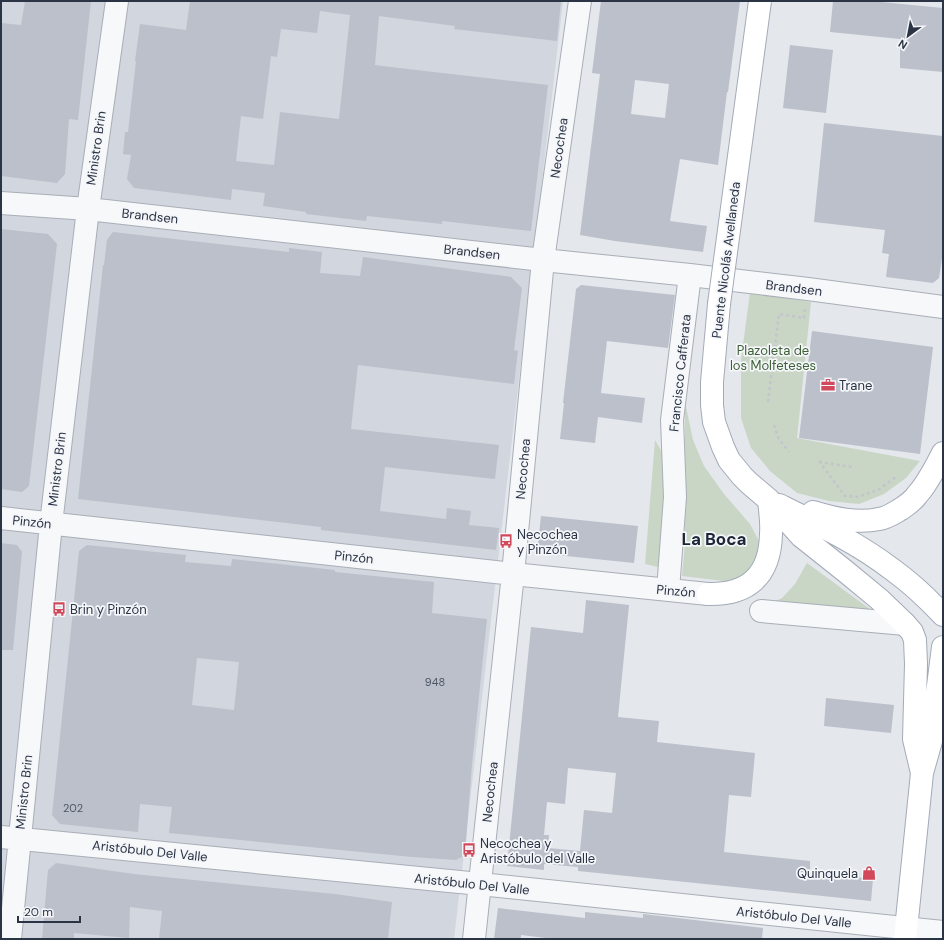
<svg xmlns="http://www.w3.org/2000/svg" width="944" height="940" viewBox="0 0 944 940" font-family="'DM Sans',sans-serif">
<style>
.built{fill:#d2d6de}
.green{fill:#c9d6c5}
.building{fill:#bbc0ca;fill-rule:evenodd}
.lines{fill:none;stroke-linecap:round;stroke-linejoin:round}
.minor-casing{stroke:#a9aeb7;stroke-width:24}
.major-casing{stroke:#a3abb8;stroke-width:24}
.path{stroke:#c2c5cb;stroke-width:2.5;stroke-dasharray:3 3;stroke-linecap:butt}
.minor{stroke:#f7f8fa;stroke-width:22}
.major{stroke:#fff;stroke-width:22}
.major-bridge-casing{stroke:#a3abb8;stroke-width:24;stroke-linecap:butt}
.major-bridge{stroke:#fff;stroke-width:22}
.labels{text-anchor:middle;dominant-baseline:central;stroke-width:3.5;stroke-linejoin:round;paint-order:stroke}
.number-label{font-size:11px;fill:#4f5766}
.street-label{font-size:13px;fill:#2b3445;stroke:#f4f6f9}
.park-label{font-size:13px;fill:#3f6138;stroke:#f4f6f9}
.poi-label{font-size:13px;fill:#2b3445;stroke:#f4f6f9;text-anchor:start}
.district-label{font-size:17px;font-weight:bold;fill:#1d2536;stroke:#f4f6f9}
</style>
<rect width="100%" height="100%" fill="#e4e7ec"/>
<path class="built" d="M1,1H563L454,939H1Z"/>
<path class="green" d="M750,292L811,302L797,438L920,461L906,478L884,494L859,504L829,501L797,493L770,471L751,448L741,418V360Z
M685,402L693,440L704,466L724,494L750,524L759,541L757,558L745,575L732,582L682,576L685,543Z
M655,440L663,454V517L658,567L645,564Z
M807,563L874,612L767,605L782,598L795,584Z"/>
<path class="building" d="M25,1H91L78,120L69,119L65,174L57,183L1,176V23L21,25Z
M190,1H561L557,41L454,29L455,26L379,16L375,65L399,68L548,85L531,231L442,221V224L367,216L366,221L306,214V212L263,206L265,193L232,189L231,200L134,188L127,179L131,155L123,154L125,132H128L136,61H135L140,24L186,30ZM320,11L350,15L339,119L280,112L274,165L236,161L241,116L263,119L271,56L277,57L281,29L317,33Z
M601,1H740L728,92H727L718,165L680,159L670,221L707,226L703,252L615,241L580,235L600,74L592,73ZM635,80L669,84L665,118L631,114Z
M833,1H871L943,8V72L900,68V39L830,32Z
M790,45L833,50L826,113L783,108Z
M824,123L943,136V252L939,278L933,283L886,277L889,254L882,253L885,230L814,222Z
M1,229L48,234L57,244L29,486L22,492L1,489Z
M113,232L289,252V248L322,252L320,273L360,276L363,257L511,277L522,288L514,350L518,351L514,384L358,365L351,429L499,445L495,479L385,467L380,511L446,519L447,508L471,511L469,525L499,528L496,550L321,530V527L78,499L103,265H104L107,240Z
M581,285L675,295L668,348L607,341L601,393L645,398L642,423L598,417L595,443L560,439L564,403H563L576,289Z
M812,331L933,347L920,454L799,438Z
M541,516L638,526L634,563L537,553Z
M1,543L17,545L22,552L13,650H1Z
M87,545L186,555L185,562L231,566L232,559L335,570V572L434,582L432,613L487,619L472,764L465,855L456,860L412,857L169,833L172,807L140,804L138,832L60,824L52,815L79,551ZM197,658L239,662L234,710L192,705Z
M586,600L629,605L618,717L659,721L657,742L755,753L751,797L729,795L724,852L810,861V872L873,879L871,901L578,871V867L544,864V870L507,866L531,627L583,633ZM568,768L616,773L612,813L584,810L580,851L548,848L549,835H544L547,802L565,804Z
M826,698L894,705L891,733L824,726Z
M56,863L134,874L335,894L392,902L388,939H159L162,911L130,907L129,938L74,933V939H42L48,870Z
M498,908L585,918V912L643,918V914L763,928L762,939H554L521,935V939H494Z"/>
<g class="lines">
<defs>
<path id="minor" d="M1,203L88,209L543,260L690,275L808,289L943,307
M1,518L513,574L708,594
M668,590L675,497L672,420L690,275
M761,611L905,624
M1,837L480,884L943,932
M10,939L51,524L88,209L117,1
M474,939L513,574L543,260L580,1"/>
<path id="major" d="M719,304L712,382V405L714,422L723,447L729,460L742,476L749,483L769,500L801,536L845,571L879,599L905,624L912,632L915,640L916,664L914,739L922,773
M779,505C818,524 858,543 893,570C911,583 928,599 943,615
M813,512C833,518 857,524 879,519C887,518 894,513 901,509C907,505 913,501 917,495C928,483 935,468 943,453
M708,594C748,595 770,576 771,534C772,523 770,511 769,500
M905,939L922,773L931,741L943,647"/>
</defs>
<use href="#minor" class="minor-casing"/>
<use href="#major" class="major-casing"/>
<path class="path" d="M768,402L779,314L804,318L805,309
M774,425L779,439L789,452
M819,461L845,496L858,497L878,490L896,477
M819,462L852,467"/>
<use href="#minor" class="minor"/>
<use href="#major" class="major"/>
<defs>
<path id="major-bridge" d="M719,304L760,1"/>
</defs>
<use href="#major-bridge" class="major-bridge-casing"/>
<use href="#major-bridge" class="major-bridge"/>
</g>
<defs>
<symbol id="office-bare" viewBox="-9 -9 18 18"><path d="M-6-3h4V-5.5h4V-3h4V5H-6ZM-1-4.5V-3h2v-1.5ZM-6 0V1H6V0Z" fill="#d1495b" stroke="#f4f6f9" stroke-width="2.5" paint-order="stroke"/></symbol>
<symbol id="bus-bare" viewBox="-9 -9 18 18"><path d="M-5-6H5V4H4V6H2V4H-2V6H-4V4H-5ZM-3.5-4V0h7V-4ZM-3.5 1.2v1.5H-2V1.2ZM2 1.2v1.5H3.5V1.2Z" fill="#d1495b" stroke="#f4f6f9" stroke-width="2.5" paint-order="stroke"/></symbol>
<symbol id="shop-bare" viewBox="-9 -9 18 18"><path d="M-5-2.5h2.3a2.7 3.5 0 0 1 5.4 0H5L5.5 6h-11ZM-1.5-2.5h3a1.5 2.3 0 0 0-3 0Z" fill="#d1495b" stroke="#f4f6f9" stroke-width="2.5" paint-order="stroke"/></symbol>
</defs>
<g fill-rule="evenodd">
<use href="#office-bare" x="818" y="375" width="20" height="20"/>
<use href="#bus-bare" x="496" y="531" width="20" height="20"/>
<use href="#bus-bare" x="49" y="599" width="20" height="20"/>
<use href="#bus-bare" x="459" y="840" width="20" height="20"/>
<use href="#shop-bare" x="859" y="863" width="20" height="20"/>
</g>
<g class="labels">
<g class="number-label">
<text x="435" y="682">948</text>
<text x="73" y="808">202</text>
</g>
<g class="street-label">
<text transform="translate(96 148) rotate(-82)">Ministro Brin</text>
<text transform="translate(559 148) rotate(-82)">Necochea</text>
<text transform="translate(150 216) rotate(6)">Brandsen</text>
<text transform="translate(472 252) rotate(6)">Brandsen</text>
<text transform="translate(726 260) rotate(-83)">Puente Nicolás Avellaneda</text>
<text transform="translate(794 288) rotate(7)">Brandsen</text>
<text transform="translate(680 373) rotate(-84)">Francisco Cafferata</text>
<text transform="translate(57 469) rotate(-83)">Ministro Brin</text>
<text transform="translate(523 469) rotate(-85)">Necochea</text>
<text transform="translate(32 522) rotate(6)">Pinzón</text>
<text transform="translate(354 557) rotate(6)">Pinzón</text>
<text transform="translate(676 591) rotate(5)">Pinzón</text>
<text transform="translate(24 792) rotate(-84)">Ministro Brin</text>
<text transform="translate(490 792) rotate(-84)">Necochea</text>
<text transform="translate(150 851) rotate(6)">Aristóbulo Del Valle</text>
<text transform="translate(472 884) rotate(6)">Aristóbulo Del Valle</text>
<text transform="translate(794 917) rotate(6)">Aristóbulo Del Valle</text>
</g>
<g class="park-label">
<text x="773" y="350">Plazoleta de<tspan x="773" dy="15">los Molfeteses</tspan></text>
</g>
<g class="poi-label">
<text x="839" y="385">Trane</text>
<text x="517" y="534">Necochea<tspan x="517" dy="15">y Pinzón</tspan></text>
<text x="70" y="609">Brin y Pinzón</text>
<text x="480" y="843">Necochea y<tspan x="480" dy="15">Aristóbulo del Valle</tspan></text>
<text x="858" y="873" text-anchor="end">Quinquela</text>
</g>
<g class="district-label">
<text x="714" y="539">La Boca</text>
</g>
</g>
<rect width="944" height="940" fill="none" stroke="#2b3445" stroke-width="4"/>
<g transform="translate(908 36) rotate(212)" stroke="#f4f6f9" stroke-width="3" paint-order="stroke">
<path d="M0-3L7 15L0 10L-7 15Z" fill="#2b3445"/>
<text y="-6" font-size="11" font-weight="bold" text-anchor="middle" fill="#2b3445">N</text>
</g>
<path d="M18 916v6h62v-6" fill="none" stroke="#2b3445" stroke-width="2"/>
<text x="24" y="916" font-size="12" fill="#2b3445" stroke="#f4f6f9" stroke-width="3" paint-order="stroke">20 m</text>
</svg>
